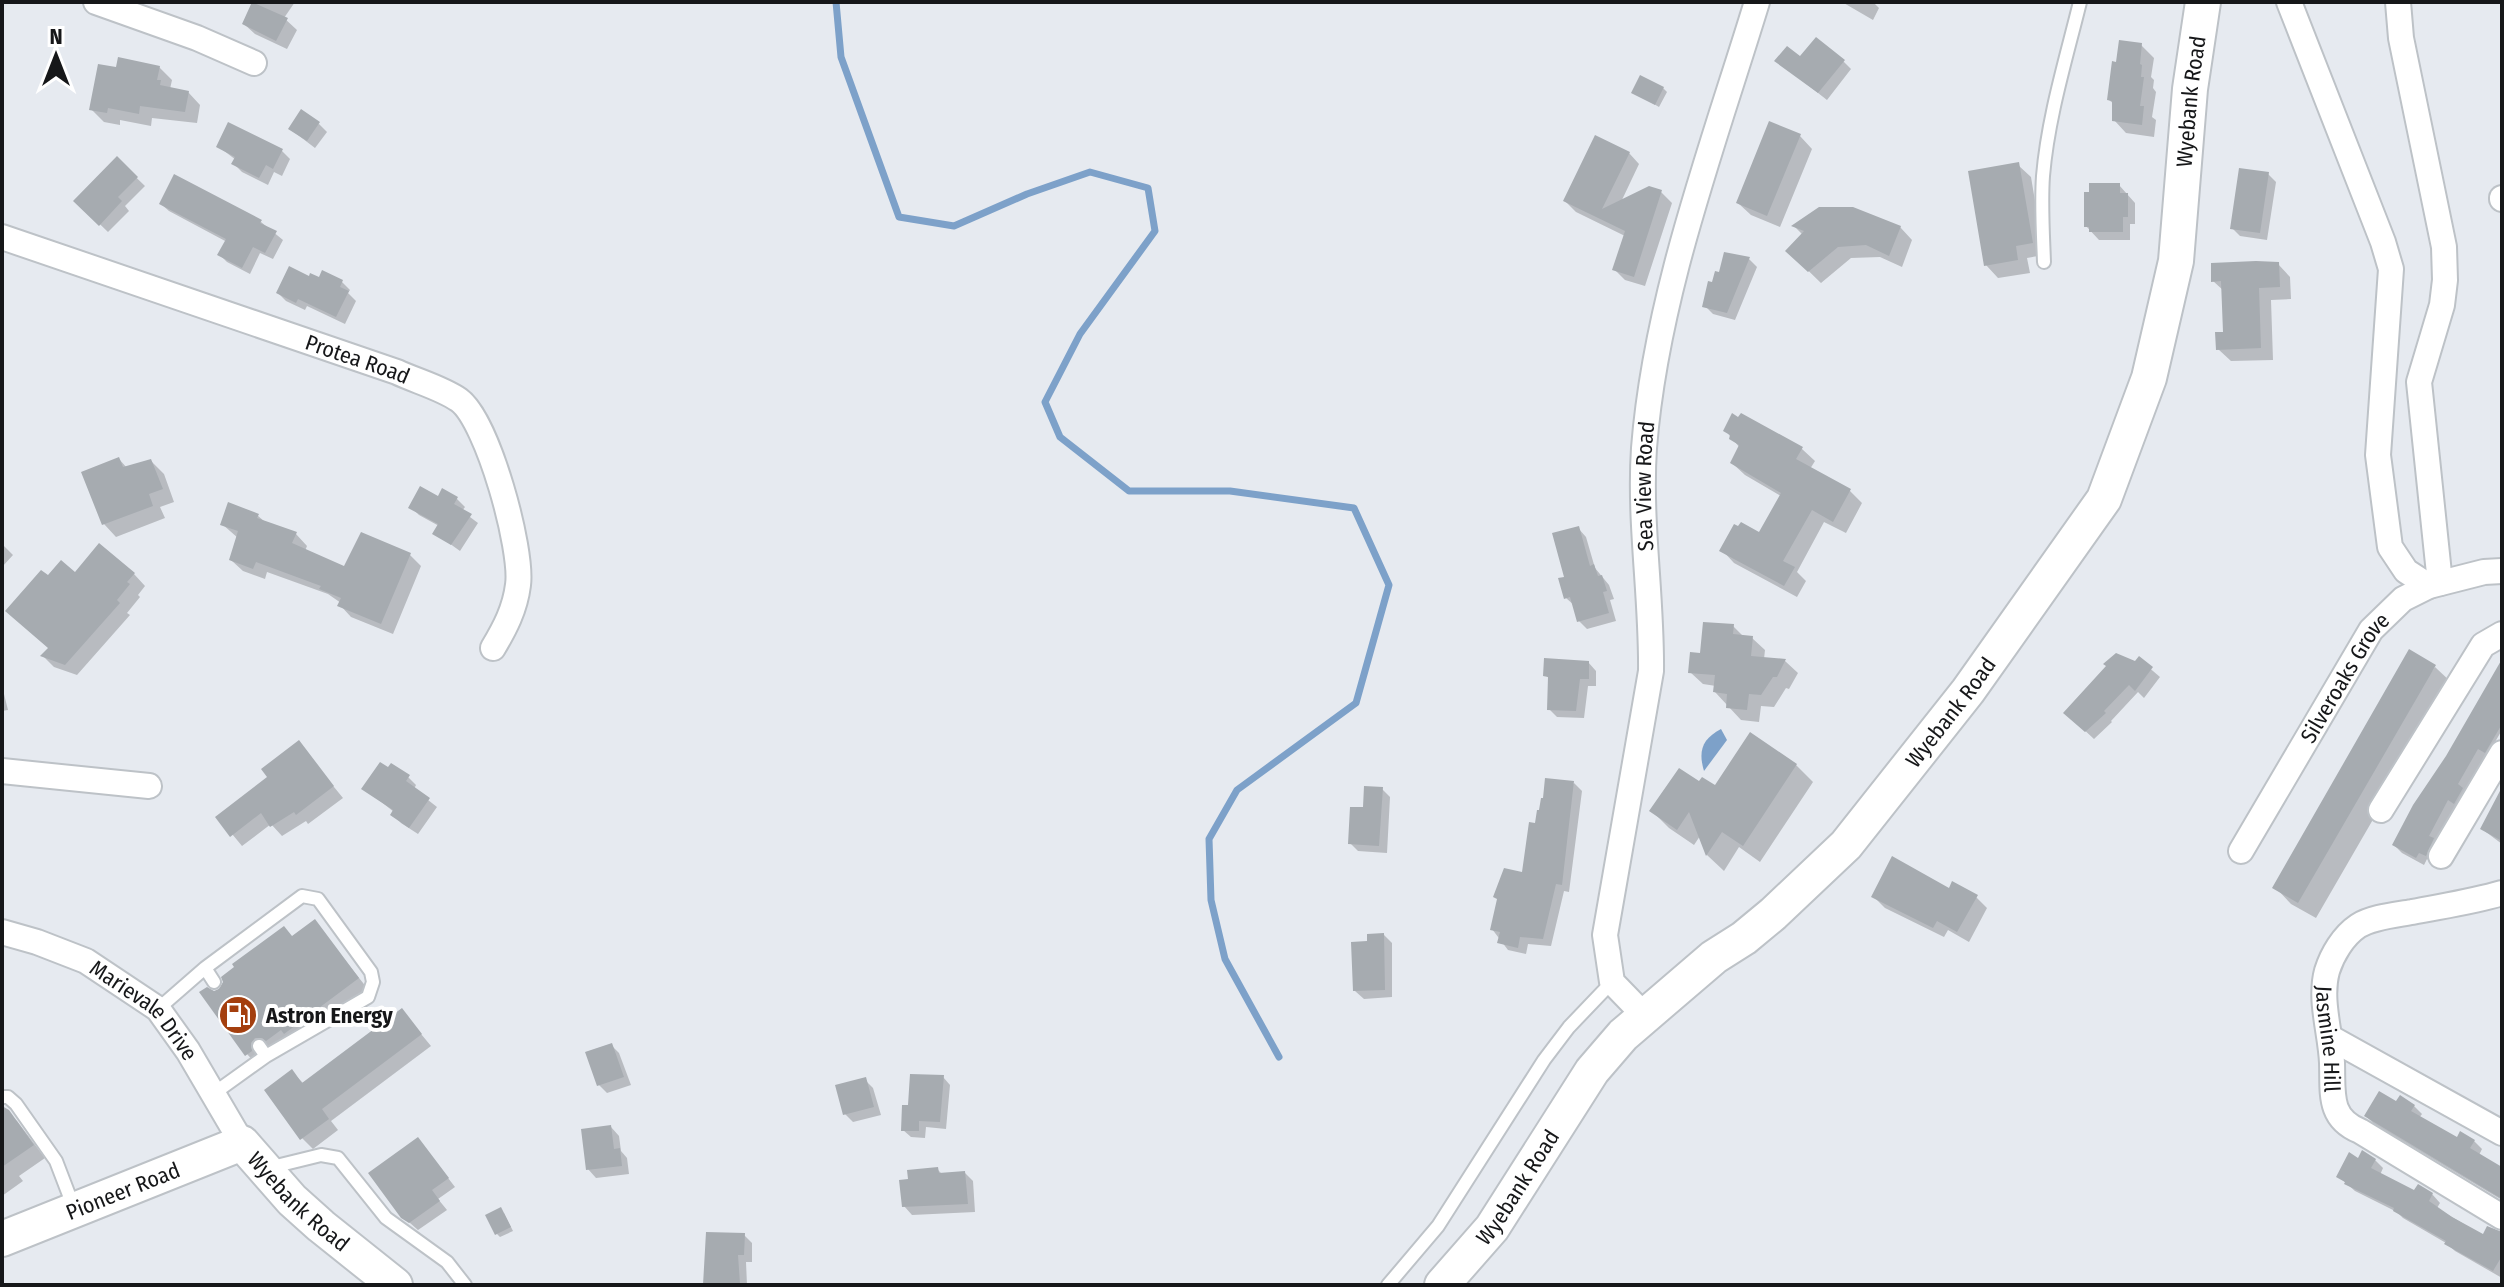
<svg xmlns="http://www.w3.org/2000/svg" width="2504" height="1287" viewBox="0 0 2504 1287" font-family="'Fira Sans Condensed',sans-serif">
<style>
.water{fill:#7da1c9}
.shadow{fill:#0003}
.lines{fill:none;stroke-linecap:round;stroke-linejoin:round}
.stream{stroke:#7da1c9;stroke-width:7}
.building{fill:#a6abb0}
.lane-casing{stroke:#bdc2c7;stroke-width:16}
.street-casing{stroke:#bdc2c7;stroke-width:28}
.secondary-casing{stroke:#bdc2c7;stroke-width:38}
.lane{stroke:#fff;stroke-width:12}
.street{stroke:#fff;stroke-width:24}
.secondary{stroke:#fff;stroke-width:34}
.labels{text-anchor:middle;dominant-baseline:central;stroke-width:8;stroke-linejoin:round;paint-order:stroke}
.street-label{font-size:22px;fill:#161719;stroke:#fff}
.poi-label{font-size:22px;font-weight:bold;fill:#161719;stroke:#fff;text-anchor:start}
</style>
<rect width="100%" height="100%" fill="#e6eaf0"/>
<path class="water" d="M1721,729L1727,740L1704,771C1698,751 1702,739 1721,729Z"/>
<path class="shadow" d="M255,2H295L284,18L297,30L287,49L255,34L244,24Z
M1842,2H1873L1879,8L1873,20Z
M2141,45L2154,58L2151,77L2154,80L2153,88L2156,92L2152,117L2156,120L2154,137L2126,133L2114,120V104L2109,100L2118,64Z
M1777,61H1843L1851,69L1827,100Z
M159,67L172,80L170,89L188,92L200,105L197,123L152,118L151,126L120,120V125L104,122L91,109L118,70Z
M1663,88L1667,92L1659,107L1633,92Z
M319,124L327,132L315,148L290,129Z
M1800,136L1812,149L1780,227L1751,215L1738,203Z
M219,147L282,151L290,159L282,176L274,172L268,185L242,172L234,164L236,160Z
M1629,153L1639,164L1621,202L1661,192L1672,203L1645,286L1625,280L1614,269L1625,236L1576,212L1565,201Z
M117,159L145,186L125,206L129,211L108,232L76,201Z
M2018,165L2031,177L2044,255L2027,258L2030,273L1998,278L1986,265Z
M2268,174L2276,182L2267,240L2240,236L2232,228Z
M2119,185L2135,203V224H2130V240H2099L2086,226Z
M161,204L261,222L283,240L273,259L260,253L250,274L227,262L220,255L227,242L169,211Z
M1794,226L1900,227L1912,240L1902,267L1880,257L1851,258L1821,283L1790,253L1803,235Z
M1749,259L1757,267L1735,320L1713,314L1705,306Z
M2278,264L2290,277L2291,299L2271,300L2273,360L2231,361L2218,349L2225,334L2224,291L2213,281Z
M310,279L342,282L350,290L348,293L356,301L345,324L307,306L305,310L286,301L278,293Z
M1741,416L1802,449L1815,461L1810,469L1850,491L1862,503L1846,533L1824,522L1797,572L1806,581L1797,597L1734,563L1722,550L1759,535L1781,496L1745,475L1732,463L1740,448L1725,430Z
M119,459L127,468L151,461L164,474L174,502L160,507L165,518L116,537L104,524Z
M443,491L457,499L465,507L462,511L478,523L460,551L435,533L439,526L419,515L411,507L439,498Z
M257,515L265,522L296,534L307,546L305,551L344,568L410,555L421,566L393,634L351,617L340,605L341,603L328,594L267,572L265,579L243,571L231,560L238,538L222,524Z
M1578,528L1586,537L1595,568L1609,585L1614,599L1610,600L1616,621L1587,629L1579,621L1575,606L1566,598V578Z
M2,544L13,555L2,567Z
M134,574L145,586L138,595L140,597L127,613L130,615L77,675L54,667L43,656L50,649L48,578Z
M1733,626L1744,637L1752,638L1765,650L1764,659L1785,661L1798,673L1789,689L1786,688L1774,707L1761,706L1759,722L1741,720L1715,692L1716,686L1703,684L1690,672L1702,655Z
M2139,659L2160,677L2144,698L2138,692L2111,721L2112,722L2094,739L2066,713Z
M1588,662L1596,671V686H1588L1584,718L1557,717L1549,709L1550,680L1546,675Z
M2502,663V730L2495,742L2500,747L2434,863L2427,859L2424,865L2402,853L2394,845Z
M2435,667L2452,683L2316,918L2291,904L2275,887Z
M2,686L8,710L2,711Z
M1751,735L1796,765L1813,782L1760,862L1739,847L1724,871L1707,855L1700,836L1694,845L1669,828L1652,811L1699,783L1715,788Z
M298,743L343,798L308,824L306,821L282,836L271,824L242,846L218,817L270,777Z
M408,777L416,785L414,789L437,807L418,834L401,823L393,814L394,812L364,788Z
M1574,783L1582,791L1569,892L1564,891L1551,946L1528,944L1526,954L1508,950L1492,929L1524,875L1537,825Z
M1382,789L1390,797L1387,853L1358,851L1350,843L1364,809Z
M2502,791V844L2482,829Z
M1950,891L1976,897L1987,908L1969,942L1948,930L1944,937L1885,908L1874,897Z
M314,921L367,988L295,1042L264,1047L256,1064L247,1054L213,993Z
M1384,935L1392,943V997L1364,999L1355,991L1369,943Z
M402,1011L431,1046L331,1121L338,1130L313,1149L302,1138L292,1072L304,1084Z
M611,1045L619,1053L631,1085L607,1093L599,1085Z
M943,1077L950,1085L946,1129L926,1127L925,1138L911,1137L903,1130L910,1107Z
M865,1080L873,1088L881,1115L853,1122L845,1114Z
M2397,1104L2414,1106L2422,1114L2419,1118L2457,1140L2474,1141L2482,1149L2479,1155L2502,1169V1200L2374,1124L2366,1116Z
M2,1110L17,1121L45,1158L19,1176L23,1181L2,1196Z
M611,1127L619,1136L621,1151L627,1158L629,1174L596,1178L588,1169Z
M418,1139L455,1187L438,1199L447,1210L418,1230L402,1216Z
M2359,1160H2375L2383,1168L2380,1175L2415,1193L2432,1194L2440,1203L2437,1208L2502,1247V1278L2455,1251L2446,1243L2403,1218L2397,1212L2355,1191L2338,1176Z
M937,1169L943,1175L965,1173L973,1181L975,1212L912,1215L904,1206Z
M504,1213L513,1231L500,1237L497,1234Z
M744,1235L752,1243V1262H746L747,1285H706Z"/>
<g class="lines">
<path class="stream" d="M836,2L841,57L899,217L954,226L1027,194L1090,172L1148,188L1155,231L1080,334L1045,402L1060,437L1129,491H1230L1354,508L1389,585L1356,703L1237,790L1209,839L1211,900L1225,959L1279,1057"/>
</g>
<path class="building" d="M252,2L288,18L276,41L242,24Z
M1816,37L1845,60L1818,93L1774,61L1787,46L1800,56Z
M2119,40L2142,43L2140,64L2142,65L2141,77H2144L2140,106H2144L2142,125L2112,121V101L2107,100L2112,61L2116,62Z
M118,57L160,66L157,80H161L160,85L189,91L185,112L140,106L139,114L108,108L107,113L89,110L98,64L116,67Z
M1640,75L1664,87L1655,105L1631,93Z
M301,109L320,122L307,141L288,129Z
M1769,121L1801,134L1767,216L1736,203Z
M228,122L283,149L273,169L266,165L259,178L231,164L235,157L216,147Z
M1595,135L1630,152L1602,209L1649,186L1662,190L1634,277L1612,270L1625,231L1563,201Z
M117,156L138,177L118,197L122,201L99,226L73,201Z
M2019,162L2033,243L2016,246L2018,260L1984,266L1968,171Z
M2239,168L2269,172L2260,233L2230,229Z
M174,174L262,220L260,223L277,231L265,253L253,247L242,268L217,255L226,239L159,204Z
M2089,183H2120V193H2128V217H2123V232H2089V227H2084V192H2089Z
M1819,207H1853L1901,226L1889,256L1866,245L1838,247L1808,272L1785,251L1804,231L1791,226Z
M1724,252L1750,257L1727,313L1702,307L1708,281L1712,282L1715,271L1719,272Z
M2256,261L2279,262L2280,287L2259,288L2261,348L2216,350L2215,332H2223L2221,281L2211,282V263Z
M289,266L309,276L310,273L319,277L322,270L343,280L340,287L349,291L336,317L298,299L296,303L276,293Z
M1732,413L1738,417L1741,413L1803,447L1796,459L1851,489L1833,522L1812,510L1783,561L1795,567L1784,586L1719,551L1734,524L1738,526L1741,522L1759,532L1781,493L1730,463L1739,445L1729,439L1730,435L1723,431Z
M119,457L123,467L151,459L163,489L149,494L153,506L102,525L81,472Z
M420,486L438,496L442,488L458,497L454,504L472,514L451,545L432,534L438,524L408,508Z
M228,502L259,514L257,518L297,532L292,543L344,566L361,532L411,553L381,624L337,606L341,598L319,589L321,586L256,562L253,569L229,560L238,531L220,525Z
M1579,526L1590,566L1594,564L1598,576L1602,575L1607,591L1603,592L1609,613L1577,622L1570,597L1564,599L1558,578L1564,577L1552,533Z
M99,543L135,573L127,582L130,584L117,600L120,603L65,665L40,656L48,648L5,611L41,570L48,575L61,560L75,572Z
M1703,622L1734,624L1733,634L1753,636L1751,656L1786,659L1777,677H1773L1761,695L1749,694L1747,710L1726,708L1727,694L1713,692L1715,675L1688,673L1690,652L1700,653Z
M2409,649L2436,665L2298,903L2272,888Z
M2116,653L2135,661L2139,656L2153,667L2135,691L2129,685L2104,711L2106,713L2085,732L2063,713L2106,666L2103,664Z
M1544,658L1589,661V679H1580L1576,711L1547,710L1548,677L1543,676Z
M2502,659V724L2485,753L2478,749L2458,784L2463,788L2454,804L2448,800L2429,836L2434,838L2426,856L2419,853L2416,858L2392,845L2413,805L2446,756Z
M1750,732L1797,764L1743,846L1722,832L1706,856L1689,812L1677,830L1649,811L1679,768L1699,781L1702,777L1715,785Z
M299,740L334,786L296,815L294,812L270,827L261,813L230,837L215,817L267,777L261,769Z
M380,762L388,767L391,763L410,775L406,781L430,798L409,828L390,815L393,810L361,789Z
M1545,778L1574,781L1562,885L1556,884L1543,939L1520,937L1518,948L1497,943L1500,932L1490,930L1497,899L1493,897L1504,868L1522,872L1529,822L1535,823L1537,810H1539L1541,798H1543Z
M1364,786L1383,787L1379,846L1348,844L1350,807H1363Z
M2502,787V841L2480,829Z
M1892,856L1949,888L1952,881L1978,895L1957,932L1937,921L1933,928L1871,897Z
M315,919L359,978L284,1034L281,1030L266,1041L262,1038H255L251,1043L252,1051L245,1056L199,992L207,987L214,991L219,989L223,982L221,977L234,967L232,964L284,926L292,936Z
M1384,933L1385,990L1353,991L1351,942L1367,941V934Z
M402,1008L422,1034L322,1109L329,1119L300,1140L264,1090L292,1069L302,1083Z
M612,1043L624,1077L597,1086L585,1052Z
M910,1074L944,1075L940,1122L919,1121V1131H901L902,1105H908Z
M866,1077L874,1107L843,1115L835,1085Z
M2379,1091L2396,1101L2400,1095L2415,1105L2411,1111L2457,1137L2460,1131L2475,1140L2470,1148L2502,1167V1199L2364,1116Z
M2,1106L9,1110L34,1145L2,1167Z
M611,1125L614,1149L620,1148L622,1166L586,1170L581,1129Z
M418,1137L449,1178L432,1190L440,1201L409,1223L401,1218L368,1173Z
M2362,1150L2376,1159L2371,1168L2414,1190L2418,1184L2433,1193L2429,1201L2452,1217L2483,1234L2487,1226L2502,1232V1256L2493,1271L2444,1244L2446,1241L2393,1211L2394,1208L2344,1184L2345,1182L2336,1177L2349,1152L2358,1158Z
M938,1167L939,1173L965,1171L968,1204L902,1207L899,1180L908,1179L907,1170Z
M501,1207L511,1227L495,1235L485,1215Z
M706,1232L745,1233L744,1255H738L740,1284L703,1285Z"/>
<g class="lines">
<defs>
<path id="lane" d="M2044,262C2043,234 2041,204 2043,176C2048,117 2066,59 2080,2
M205,968L302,896L318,899L371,972L373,982L368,997L266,1056
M158,1009L205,968L214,982
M213,1094L266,1056L259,1046
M2,1097H8L16,1104L56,1161L74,1208
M268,1168L321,1155L338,1158L386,1218L447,1262L465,1285
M1388,1285L1438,1226L1544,1060L1569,1027L1612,982"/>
<g id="street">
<path d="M96,2L197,38L254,63"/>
<path d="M2289,2L2383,242L2391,269L2378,455L2390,547L2406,571L2429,586"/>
<path d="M2398,2L2401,38L2444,247L2445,280L2442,305L2419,382L2440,583"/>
<path d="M2502,198V199"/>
<path id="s1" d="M2,237L397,372C416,381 442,388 459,400C488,421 523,550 518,585C515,609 505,628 493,648"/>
<path d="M2,771L149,786"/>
<path d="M2381,810L2483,645L2502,634"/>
<path id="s2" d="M2241,851L2371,630L2403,599L2429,586L2484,572L2502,571"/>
<path d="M2441,856L2502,753"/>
<path id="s3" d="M2502,893C2472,902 2442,906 2412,912C2395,915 2372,917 2358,926C2343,936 2332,955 2327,971C2319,1000 2331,1034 2332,1063C2333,1093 2328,1118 2360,1131L2502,1217"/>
<path id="s4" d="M2,932L37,942L86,961L158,1009L188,1051L242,1143"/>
<path id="s5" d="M1645,1016L1612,982L1605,935L1651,671C1652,597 1639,522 1644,448C1656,296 1713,146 1757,2"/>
<path d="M2331,1038L2502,1133"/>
</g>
<g id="secondary">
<path id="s6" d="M2,1239L242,1143L292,1200L321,1226L395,1285"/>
<path id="s7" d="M1442,1285L1492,1228L1592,1071L1623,1035L1714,957L1744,938L1773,914L1846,845L1968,691L2104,499L2149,378L2176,261L2190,89L2203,2"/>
</g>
</defs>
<use href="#lane" class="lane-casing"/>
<use href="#street" class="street-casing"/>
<use href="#secondary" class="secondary-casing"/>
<use href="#lane" class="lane"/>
<use href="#street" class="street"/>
<use href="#secondary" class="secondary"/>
</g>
<defs>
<symbol id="fuel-disc" viewBox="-11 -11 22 22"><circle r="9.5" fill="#a43f0e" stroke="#fff"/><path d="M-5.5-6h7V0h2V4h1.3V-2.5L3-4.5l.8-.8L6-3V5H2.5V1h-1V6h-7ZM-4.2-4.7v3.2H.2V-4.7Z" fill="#fff"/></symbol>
</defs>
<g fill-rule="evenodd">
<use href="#fuel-disc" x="216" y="993" width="44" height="44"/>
</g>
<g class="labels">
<g class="street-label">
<text stroke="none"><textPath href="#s7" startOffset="1444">Wyebank Road</textPath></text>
<text stroke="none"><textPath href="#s1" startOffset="376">Protea Road</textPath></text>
<text stroke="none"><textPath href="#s5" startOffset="548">Sea View Road</textPath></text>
<text stroke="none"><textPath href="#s2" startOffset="202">Silveroaks Grove</textPath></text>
<text stroke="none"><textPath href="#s7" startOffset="772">Wyebank Road</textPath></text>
<text stroke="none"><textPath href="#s4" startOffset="166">Marievale Drive</textPath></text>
<text stroke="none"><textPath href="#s3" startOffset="272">Jasmine Hill</textPath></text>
<text stroke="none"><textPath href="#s7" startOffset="124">Wyebank Road</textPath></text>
<text stroke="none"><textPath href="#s6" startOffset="130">Pioneer Road</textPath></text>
<text stroke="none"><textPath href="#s6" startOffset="340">Wyebank Road</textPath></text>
</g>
<g class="poi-label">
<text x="266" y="1015">Astron Energy</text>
</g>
</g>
<rect width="2504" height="1287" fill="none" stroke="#161719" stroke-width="8"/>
<g transform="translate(56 56)" stroke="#ffffff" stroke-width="6" paint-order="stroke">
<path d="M0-6L14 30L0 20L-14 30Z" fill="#161719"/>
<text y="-12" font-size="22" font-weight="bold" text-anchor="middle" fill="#161719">N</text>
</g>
</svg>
